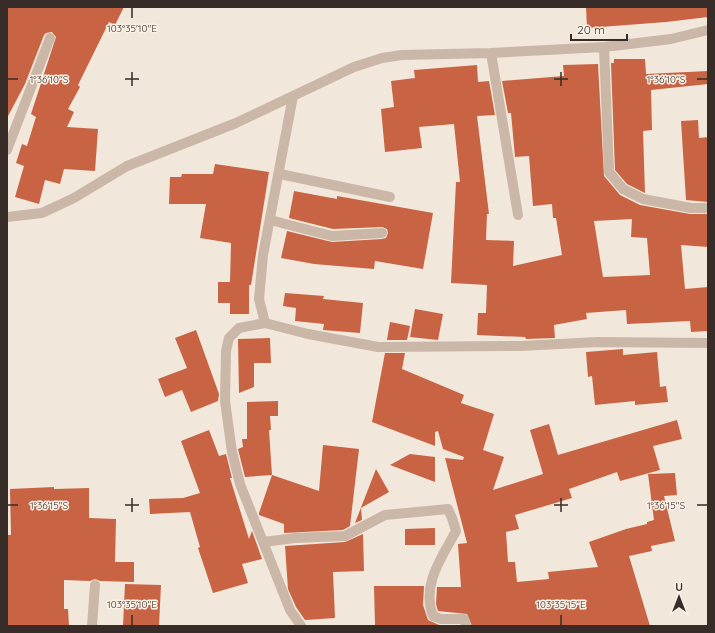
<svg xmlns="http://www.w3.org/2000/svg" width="715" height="633" viewBox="0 0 715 633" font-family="Quicksand,sans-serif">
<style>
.building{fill:#c86343;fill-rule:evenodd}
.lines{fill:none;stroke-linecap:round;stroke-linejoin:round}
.street{stroke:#cab7a7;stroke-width:10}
.ticks{fill:none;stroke:#372c27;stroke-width:1.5}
.ticks-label{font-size:10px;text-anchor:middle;fill:#372c27;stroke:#faf1e7;stroke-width:3;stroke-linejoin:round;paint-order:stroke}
</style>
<rect width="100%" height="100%" fill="#f2e7db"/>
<path class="building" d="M7,7H124L115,25L109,22L78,85L80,87L68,109L74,112L67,127L98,129L95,171L64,169L60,184L45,180L39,204L15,197L24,166L16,163L22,144L27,146L36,117L31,114L56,37L52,32L46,33L44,35L25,84L7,118Z
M586,7H708V17L666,22L587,28Z
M614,59H645L646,74L708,71V84L651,90L652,130L643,131L645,193L627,184L615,170L611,63H614Z
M598,64L604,176L620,195L640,205L690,214H708V247L681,245L685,289L708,287V331L691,332L690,321L627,324L626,310L586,313L587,319L554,325L555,338L526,339L525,337L477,335L478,313H486L487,285L451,283L456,182H460L454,124L419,127L422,148L385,152L381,109L394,107L391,81L415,78L414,70L477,65L478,82L489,81L495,115L477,116L489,214H487L486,240L514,241L513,266L562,255L556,218H553L552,204L533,206L529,156L515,157L511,113H508L502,81L564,76L563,65ZM632,219L631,237L647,238L650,275L603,277L594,221Z
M698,120L699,138L708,137V202L686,200L681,121Z
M215,164L269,172L251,285H249V314H230V303H218V282H230L231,243L200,238L206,204H169L170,177H181L182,174H213Z
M294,191L337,199V196L433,213L423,269L375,261L374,269L314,264L281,258L287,231L332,242L382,239L386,238L388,233L387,229L382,227L333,229L289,218Z
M285,293L324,296L323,299L363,303L360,333L323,330L324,324L295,321L296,308L283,306Z
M415,309L443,314L438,340L410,337Z
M390,322L410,326L407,340H387Z
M196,330L219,394L218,401L191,412L182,390L165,397L158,379L187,368L175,338Z
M270,338L271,363H254V387L239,393L238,339Z
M623,349V355L657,352L660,387L666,386L668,402L635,405V401L595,405L592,376L588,377L586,352Z
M385,353H405L402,369L464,395L461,403L494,414L483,450L504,457L493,490L543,474L530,430L549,424L558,455L677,420L682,439L653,446L660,470L620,481L617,472L569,489L572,498L515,515L519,529L506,532L508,562H515L517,582L549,579L548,572L598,567L589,542L626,529L647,524V522L654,520L648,474L675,473L677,495L664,496L675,541L651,546L652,551L629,556L650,626H472L467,614L438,611L436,604L437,587H461L458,544L467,543L445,458L463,460L464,457L443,449L438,431L435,432V446L372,422Z
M278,401V416H270L271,430H269L272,475L245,477L238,449L243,447L242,439H247V402Z
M209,430L219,456L226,454L232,478H230L249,539L252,531L262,559L242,564L248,583L213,593L198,548L200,547L190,512L150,514L149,499L183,498L200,493L181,441Z
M323,445L359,449L350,526L343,530L284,533V524L259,515V513L272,475L319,491Z
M410,454L435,457V482L390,465Z
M376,469L389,492L361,508L362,520L355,523Z
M54,487V489L89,488V518L116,519L115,562H134V582L100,581L95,579L90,581L64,580V609H68L69,626H7V535H11L10,489Z
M435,528V545H405V529Z
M363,534L364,571L333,572L335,618L305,620L296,607L288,589L285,546L345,542Z
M125,584L161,585L159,626H123Z
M374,586H424L423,605L428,620L439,625L459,626L375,625Z"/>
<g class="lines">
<path class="street" d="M604,47L609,172L623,189L643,199L691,208H708
M491,53L518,215
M293,96L263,255L259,299L265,323L308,334L378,347L521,346L598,342L708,343
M7,150L50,38
M280,174L390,197
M7,217L42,213L74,198L127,166L236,123L354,67L382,58L402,55L491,53L604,47L671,39L708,30
M270,220L332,236L382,233
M265,323L239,328L229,338L226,351L225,401L232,452L240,484L290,610L301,626
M263,542L295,538L345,536L385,515L448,509L452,518L456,531C442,557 421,585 433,616L441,619H464L466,626
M92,626L95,585"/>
</g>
<path class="ticks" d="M132,8V18M132,72V86M561,72V86M8,79H18M125,79H139M554,79H568M697,79H707M132,498V512M561,498V512M8,505H18M125,505H139M554,505H568M697,505H707M132,615V625M561,615V625"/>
<g class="ticks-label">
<text x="132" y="32">103°35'10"E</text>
<text x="49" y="83">1°36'10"S</text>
<text x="666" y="83">1°36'10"S</text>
<text x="49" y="509">1°36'15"S</text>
<text x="666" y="509">1°36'15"S</text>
<text x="132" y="608">103°35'10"E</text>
<text x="561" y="608">103°35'15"E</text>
</g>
<rect width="715" height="633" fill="none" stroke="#372c27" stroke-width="16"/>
<g transform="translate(679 597)" stroke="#faf1e7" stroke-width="3" paint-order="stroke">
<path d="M0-3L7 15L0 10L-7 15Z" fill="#372c27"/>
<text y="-6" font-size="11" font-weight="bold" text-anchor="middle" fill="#372c27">U</text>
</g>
<path d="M571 34v6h56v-6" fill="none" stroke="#372c27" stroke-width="2"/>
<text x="577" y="34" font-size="12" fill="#372c27" stroke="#faf1e7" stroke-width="3" paint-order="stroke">20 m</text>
</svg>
